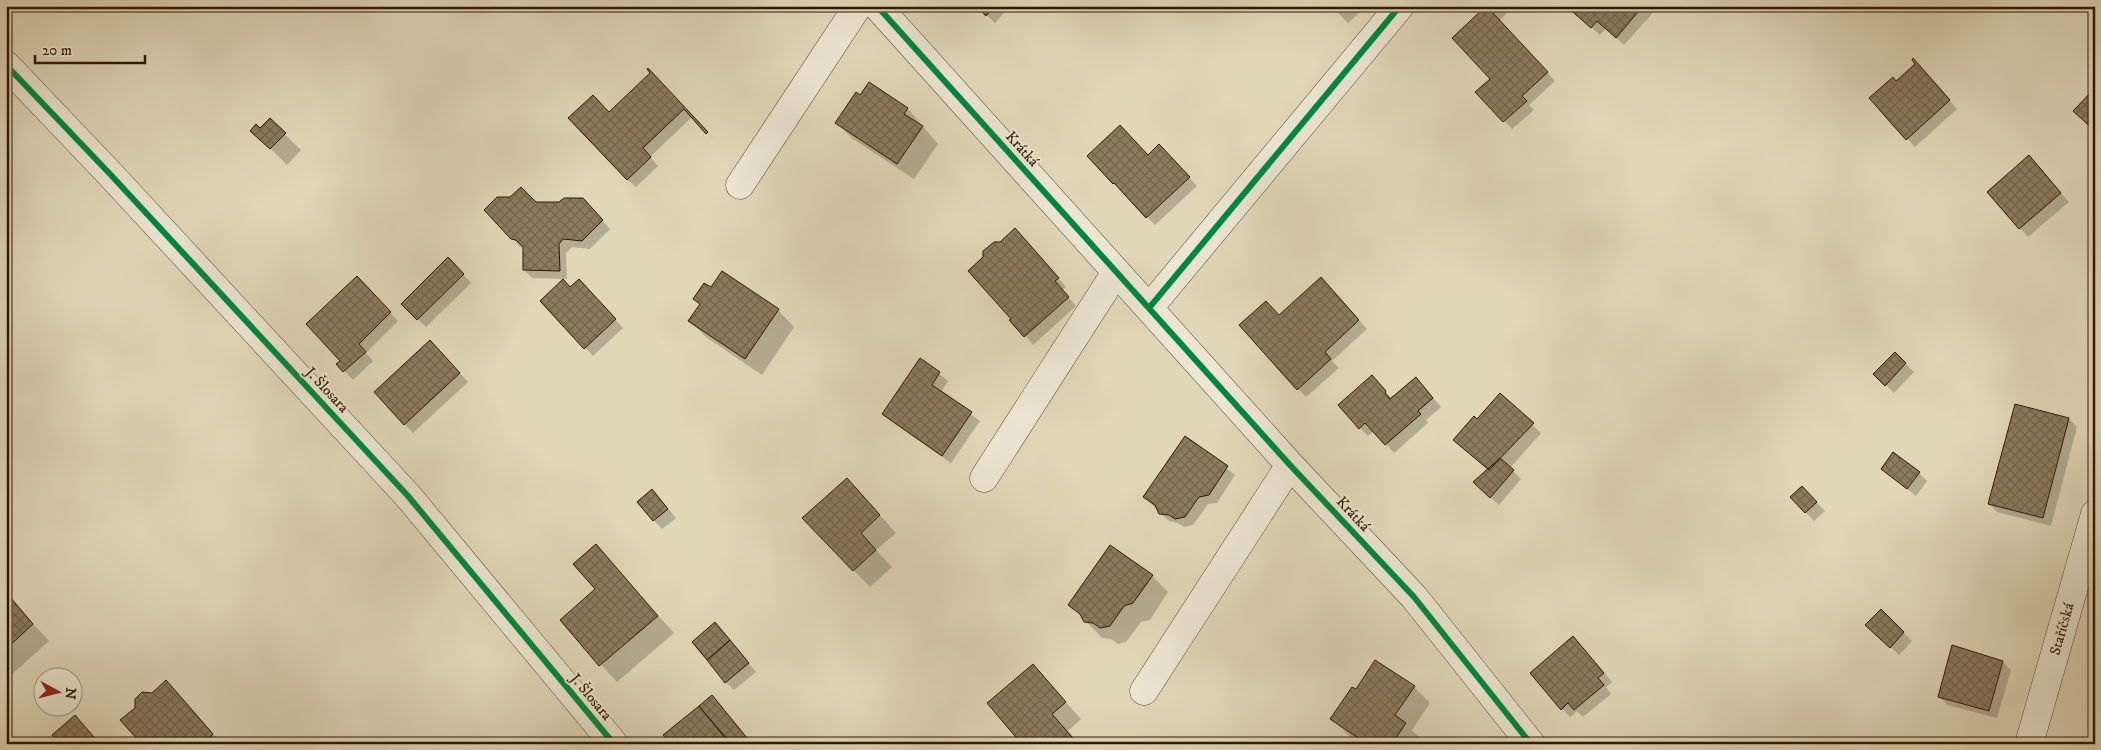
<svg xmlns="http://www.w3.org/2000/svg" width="2101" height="750" viewBox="0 0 2101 750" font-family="'IM FELL DW Pica',serif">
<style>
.shadow{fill:#0003}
.building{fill:url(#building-cross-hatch);stroke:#301700}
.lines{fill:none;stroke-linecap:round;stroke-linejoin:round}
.minor-casing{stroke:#5c472e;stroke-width:29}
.minor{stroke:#ebe5d1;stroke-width:28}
.cycleway-casing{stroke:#ebe5d1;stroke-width:9}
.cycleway{stroke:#00873e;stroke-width:6}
.labels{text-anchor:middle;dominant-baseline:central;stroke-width:4;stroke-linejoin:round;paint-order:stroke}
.street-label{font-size:15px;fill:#301700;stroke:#ebe5d1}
</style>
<defs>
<pattern id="building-cross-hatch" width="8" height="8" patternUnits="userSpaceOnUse" patternTransform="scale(1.25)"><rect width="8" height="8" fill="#8c7b60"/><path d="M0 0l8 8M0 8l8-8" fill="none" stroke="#73644d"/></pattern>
</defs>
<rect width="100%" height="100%" fill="#e0d7b8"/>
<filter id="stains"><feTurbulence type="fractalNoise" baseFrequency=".004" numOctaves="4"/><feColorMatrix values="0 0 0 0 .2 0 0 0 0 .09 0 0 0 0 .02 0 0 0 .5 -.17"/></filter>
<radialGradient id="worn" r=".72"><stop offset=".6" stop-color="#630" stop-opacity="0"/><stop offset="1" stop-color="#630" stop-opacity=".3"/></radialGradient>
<path class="shadow" d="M960,6H1010L995,23L979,8L967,12Z
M1331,6H1367L1348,23Z
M1488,6H1506L1510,10L1499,21L1555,81L1529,105L1534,110L1512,129L1477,92L1491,79Z
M1567,6H1659L1624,45L1606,28L1600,35Z
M1925,72L1957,109L1915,147L1871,99L1896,82Z
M660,81L716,141L692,117L650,157L658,166L636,187L627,179L609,113Z
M870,83L908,109L938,144L914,179L853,139L837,123Z
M270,120L301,150L287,165L269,147L260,130Z
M1120,127L1148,156L1167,154L1197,186L1155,225L1114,183Z
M2037,165L2069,202L2028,237L1988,192Z
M536,203L591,208L610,229L590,249L572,247L566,253L567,279L532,278L524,270V248L520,247L512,238Z
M1023,238L1066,287L1062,290L1076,306L1033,345L1012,319Z
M448,259L471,283L426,327L403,304Z
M365,286L398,321L366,353L373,361L353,380L338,364L342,361Z
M1329,287L1367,329L1332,361L1339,368L1306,397L1298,389L1279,316Z
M570,289H587L623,328L593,356L542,301Z
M711,289L778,310L794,327L762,375L706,337L690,321L700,305L694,299Z
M438,350L468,382L413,433L376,392Z
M1895,353L1914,372L1894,393L1875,374Z
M921,360L948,381L941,392L980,421L951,463L892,422L884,414Z
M1380,385L1392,399L1424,387L1441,407L1426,420L1428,423L1394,453L1374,431L1368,436L1360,428Z
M1500,395L1541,433L1510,468L1521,479L1499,505L1475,482L1487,469L1463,448L1477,421Z
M2016,405L2069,419L2077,427L2051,526L1997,512L1989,503Z
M1185,438L1235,475L1217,503L1208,504L1193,525L1184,527L1178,523L1169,521L1144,497Z
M1883,469L1919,473L1927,481L1916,496Z
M1802,488L1825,511L1814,521L1792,497Z
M863,496L896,533L876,550L892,567L870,587L804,518Z
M660,499L676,518L662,529L638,502Z
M596,546L674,633L617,682L561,620L596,590Z
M1152,576L1168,592L1150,620L1141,622L1126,642L1118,644L1111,639L1102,638L1070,605Z
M10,599L49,641L9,677L6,674V603Z
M1881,611L1912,641L1899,655L1867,625Z
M723,632L756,672L734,690L726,682Z
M1581,646L1612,682L1606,687L1611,694L1583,717L1577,711L1570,717L1562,709Z
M2003,662L2011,670L1997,718L1947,705L1939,696Z
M1033,666L1081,719L1068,731L1079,744H1024L1021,741Z
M1414,687L1430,703L1412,730L1422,740L1420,744H1361L1348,735L1332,719L1356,691Z
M712,697L752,744H672L665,735Z
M182,698L222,744H140L139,740Z"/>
<path class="building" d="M976,6H995L986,16Z
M1486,6H1497L1492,12L1548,72L1522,96L1527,101L1503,122L1475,92L1490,79L1452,38Z
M1566,6H1643L1616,38L1597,21L1591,28Z
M1913,58L1950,100L1906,140L1869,98L1893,77L1896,81L1915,64L1912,60Z
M648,68L708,132L706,134L684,109L643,148L651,157L627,180L568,118L593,95L609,112L650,73L647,69Z
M869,82L908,108L904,114L923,126L897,164L835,123L856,92L860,95Z
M2095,88V131L2073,111Z
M270,118L286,133L270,149L250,131L256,124L260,128Z
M1120,125L1148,155L1159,144L1190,177L1146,218L1114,183L1113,184L1087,156Z
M2029,155L2061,193L2019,229L1987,192Z
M521,187L536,202H559L564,198H583L603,220L582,241L563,239L559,244L560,271L523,270V247L516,240L511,239L484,210L497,197H510Z
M1015,228L1059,278L1055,281L1069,297L1024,337L1009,320L1011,319L968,271L983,257V251L994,242H1000Z
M448,257L464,274L417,320L401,304Z
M722,271L779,309L745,359L688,321L700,304L693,299L704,283L711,287Z
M357,276L391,312L359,344L366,352L343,372L336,364L340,361L306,324Z
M1321,277L1359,320L1325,352L1331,359L1297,390L1239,325L1266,301L1279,315Z
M563,279L570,287L579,279L616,319L584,349L540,301Z
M430,340L460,373L404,425L374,392Z
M1895,352L1906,363L1885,386L1873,374Z
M920,358L940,372L932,385L972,412L942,456L882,414Z
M1372,375L1386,391L1385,393L1390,399L1416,377L1433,398L1418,411L1421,414L1385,445L1365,423L1359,429L1338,405Z
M1500,393L1534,423L1489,470L1453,440L1474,416L1477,419Z
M2015,404L2069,418L2043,518L1988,504Z
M1185,436L1228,466L1209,495L1199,497L1185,517L1175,519L1169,515L1159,514L1155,505L1143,497Z
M1893,452L1920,472L1907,489L1881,469Z
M1500,458L1514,470L1490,498L1473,482Z
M847,478L880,515L861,533L876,550L853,571L802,518Z
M1802,486L1817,502L1805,513L1790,497Z
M652,489L668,509L653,521L637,502Z
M596,544L658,616L599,666L560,620L595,589L573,564Z
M1110,545L1153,575L1133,603L1124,606L1110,626L1100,628L1093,623L1084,622L1080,614L1068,605Z
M10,597L33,624L6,649V601Z
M1881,609L1904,632L1890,648L1865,625Z
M715,622L730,640L707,660L692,642Z
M1573,636L1604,673L1598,678L1604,685L1574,710L1568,703L1561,710L1530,673Z
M730,640L749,663L725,683L707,660Z
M1952,645L2003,661L1989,711L1938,697Z
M1375,660L1415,686L1395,715L1406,723L1392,744H1367L1330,719L1352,687L1356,689Z
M1033,664L1066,702L1052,714L1078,744H1029L1024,738L1020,742L987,703Z
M166,680L213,734L202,744H138V740L120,720L135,708V699L142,692L152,693Z
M712,695L752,744H731L699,706Z
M699,706L730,744H671L663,735Z
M75,715L100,744H60L52,735Z"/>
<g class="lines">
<defs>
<path id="minor" d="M877,6L1290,465L1414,597L1531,744
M6,65L110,174L408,496L614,744
M740,185L858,6
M1149,308L1400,6
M984,478L1116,272
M1144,691L1290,465
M2029,744L2095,514"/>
</defs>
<use href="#minor" class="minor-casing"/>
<use href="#minor" class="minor"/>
<defs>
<path id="cycleway" d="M877,6L1290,465L1414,597L1531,744
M6,65L110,174L408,496L614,744
M1149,308L1400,6"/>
</defs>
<use href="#cycleway" class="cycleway-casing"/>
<use href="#cycleway" class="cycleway"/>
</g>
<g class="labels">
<g class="street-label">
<text transform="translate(1022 149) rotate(48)">Krátká</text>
<text transform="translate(327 390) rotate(47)">J. Šlosara</text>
<text transform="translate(1353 514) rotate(47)">Krátká</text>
<text transform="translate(2062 629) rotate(-74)">Staříčská</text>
<text transform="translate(591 697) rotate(50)">J. Šlosara</text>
</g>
</g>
<rect width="2101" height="750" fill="none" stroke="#e0d7b8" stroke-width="25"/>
<rect x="8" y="8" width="2086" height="735" fill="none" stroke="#301700" stroke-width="2.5"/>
<rect x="12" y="12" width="2076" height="725" fill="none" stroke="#301700"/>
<g transform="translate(58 692) rotate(97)"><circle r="24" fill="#ebe5d1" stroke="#a0937d"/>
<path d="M0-4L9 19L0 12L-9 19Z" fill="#8f2418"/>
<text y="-8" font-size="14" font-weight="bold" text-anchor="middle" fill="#301700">N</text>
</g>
<path d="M35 55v8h110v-8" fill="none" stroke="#301700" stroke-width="2.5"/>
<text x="42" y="55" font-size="15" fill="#301700" stroke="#ebe5d1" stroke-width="4" paint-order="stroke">20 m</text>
<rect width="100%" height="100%" filter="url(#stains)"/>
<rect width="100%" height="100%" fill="url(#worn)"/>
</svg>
